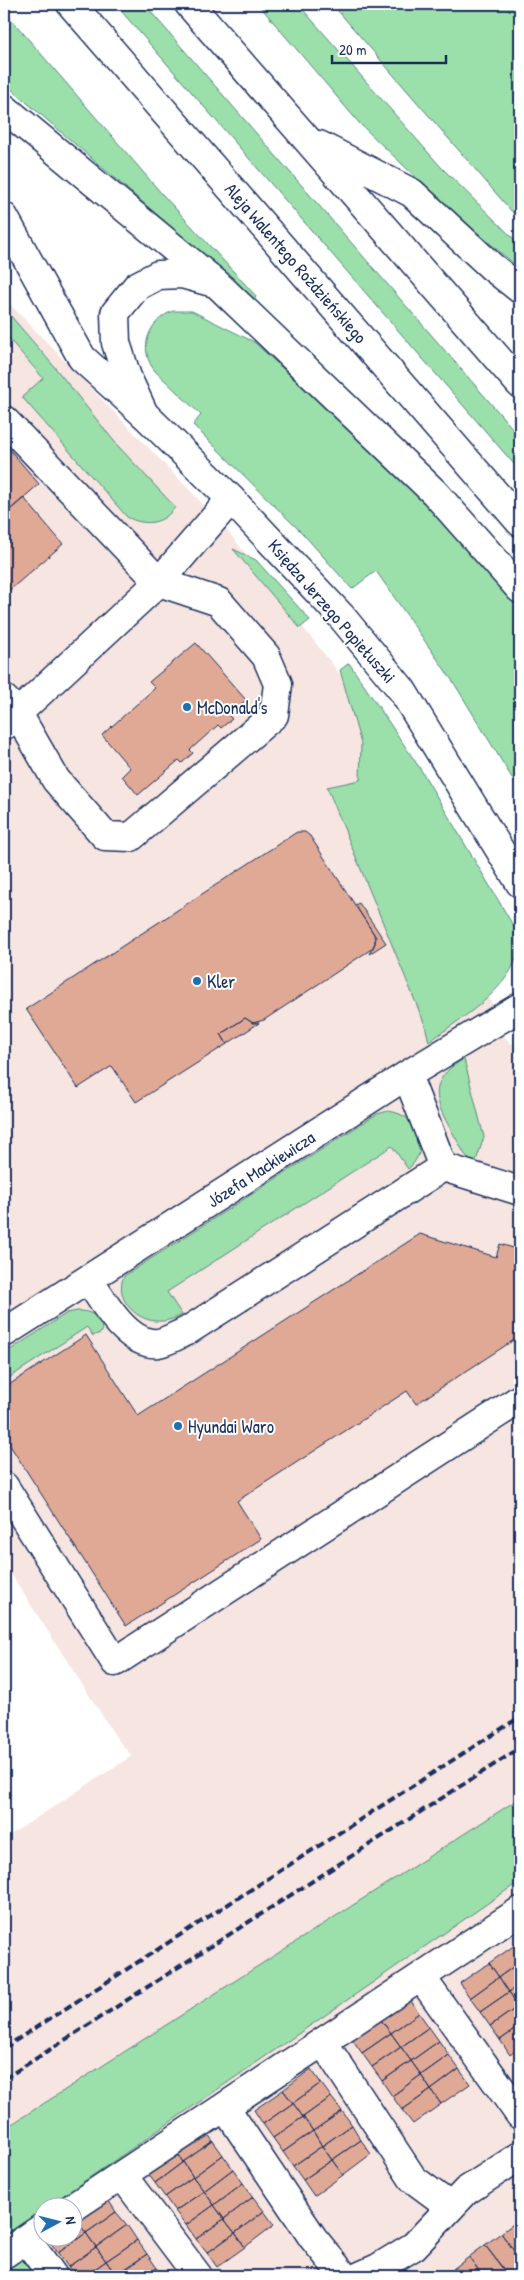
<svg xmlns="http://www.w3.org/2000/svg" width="524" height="2280" viewBox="0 0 524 2280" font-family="'Patrick Hand',sans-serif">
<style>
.built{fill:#f6e5e0;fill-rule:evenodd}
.green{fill:#9bdfaa;stroke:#5b8784}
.building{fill:#e0a996;stroke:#1b2f5e}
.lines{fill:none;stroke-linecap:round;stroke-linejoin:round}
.minor-casing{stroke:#1b2f5e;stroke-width:31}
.highway-casing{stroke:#1b2f5e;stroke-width:31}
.minor{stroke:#fff;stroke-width:28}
.highway{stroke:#fff;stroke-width:28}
.rail{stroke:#1b2f5e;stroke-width:4;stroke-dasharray:8 4;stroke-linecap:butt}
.poi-dot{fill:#1f6fb2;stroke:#fff;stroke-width:2}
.labels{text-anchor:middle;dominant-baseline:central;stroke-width:4;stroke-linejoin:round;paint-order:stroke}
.street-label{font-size:18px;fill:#1b2f5e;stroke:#fff}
.poi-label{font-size:18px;fill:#1b2f5e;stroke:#fff;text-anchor:start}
</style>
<rect width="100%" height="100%" fill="#fff"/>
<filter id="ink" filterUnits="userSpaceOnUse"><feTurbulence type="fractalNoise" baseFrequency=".02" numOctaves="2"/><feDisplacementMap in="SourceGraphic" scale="10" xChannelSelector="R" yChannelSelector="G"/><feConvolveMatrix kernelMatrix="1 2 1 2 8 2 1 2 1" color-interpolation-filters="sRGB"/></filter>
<g filter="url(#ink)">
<path class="built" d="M4,298L223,525L383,729L506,1039L520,1050V2276H34L10,2243L4,2247V1839L132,1756L118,1740L4,1563ZM42,2208H72V2238H42Z"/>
<path class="green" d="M115,4H144L520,437V471Z
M258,4H298L441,167L520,245V269L445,205L360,124Z
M332,4H520V221Z
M4,11L162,194L256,296L255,299L4,83Z
M4,308L52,364L118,446L175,507C163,525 144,526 127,517L22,397L43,378L4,333Z
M173,311H192L254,342L419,493L465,540L520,607V791L454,683L376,571L352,589L304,535L193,425L201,415L155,371C137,349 149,320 173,311Z
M233,549L256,560L310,620L300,628Z
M349,663L421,770L520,937C520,986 464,1015 429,1042L425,1025L327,787L360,780L361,744L340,670Z
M464,1059L484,1137L476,1161H470L464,1153C445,1116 415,1086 464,1059Z
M388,1111C420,1115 432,1148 408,1169L392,1146L167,1292L182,1315C173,1319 165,1322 155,1321C134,1319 114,1297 124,1276L377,1114Z
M77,1311C88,1311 93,1313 101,1321L102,1332L93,1336L87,1327L4,1381V1354L67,1313Z
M520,1798V1881L47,2207L42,2208V2211L6,2236L34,2276H4V2129Z"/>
<path class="building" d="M4,443L39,484L4,515Z
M24,498L63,544L4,595V515Z
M196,643L246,700L229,716L232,719L221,728L218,725L190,750L193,753L182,763L179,760L138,795L122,776L130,768L102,735L155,688L149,682Z
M297,832H305L310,836L374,934L375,943L373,948L264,1020L253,1023L245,1018L221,1034L227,1044L136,1102L112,1066L78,1088L26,1009Z
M359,903L386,943L369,954L375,943L376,937L355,905Z
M245,1018L253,1023H259L227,1044L221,1034Z
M420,1234L496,1257L500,1244L520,1250V1336L416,1404L407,1391L237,1501L261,1539L126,1626L4,1436V1388L86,1335L138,1416Z
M518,1943L520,1946V1962L499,1977L489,1963Z
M520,1962V1984L509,1992L499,1977Z
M489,1963L499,1977L470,1998L460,1983Z
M499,1977L509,1992L480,2012L470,1998Z
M520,1984V2005L519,2006L509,1992Z
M509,1992L519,2006L490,2026L480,2012Z
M409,1998L419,2013L391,2033L380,2019Z
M519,2006L520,2026L500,2040L490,2026Z
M419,2013L429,2027L401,2047L391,2033Z
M380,2019L391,2033L362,2053L352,2039Z
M520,2026V2047L510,2055L500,2040Z
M429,2027L439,2041L411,2061L401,2047Z
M391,2033L401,2047L372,2067L362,2053Z
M439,2041L449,2055L421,2075L411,2061Z
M401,2047L411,2061L382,2081L372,2067Z
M449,2055L459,2069L431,2090L421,2075Z
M411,2061L421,2075L392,2096L382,2081Z
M311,2069L321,2083L293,2103L283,2090Z
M459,2069L470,2084L441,2104L431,2090Z
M421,2075L431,2090L402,2110L392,2096Z
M321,2083L331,2097L303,2117L293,2103Z
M283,2090L293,2103L263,2124L254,2110Z
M431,2090L441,2104L413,2124L402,2110Z
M331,2097L342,2111L313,2131L303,2117Z
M293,2103L303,2117L273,2138L263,2124Z
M342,2111L352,2125L322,2146L313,2131Z
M303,2117L313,2131L283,2152L273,2138Z
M352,2125L361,2140L332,2160L322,2146Z
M203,2128L213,2141L183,2162L174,2149Z
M313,2131L322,2146L293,2166L283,2152Z
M361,2140L371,2154L343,2175L332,2160Z
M213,2141L223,2155L193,2177L183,2162Z
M322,2146L332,2160L303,2180L293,2166Z
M174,2149L183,2162L155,2183L145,2170Z
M223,2155L233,2169L204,2191L193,2177Z
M332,2160L343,2175L314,2196L303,2180Z
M183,2162L193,2177L165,2197L155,2183Z
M233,2169L243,2183L214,2205L204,2191Z
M193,2177L204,2191L175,2211L165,2197Z
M243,2183L253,2197L224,2219L214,2205Z
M204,2191L214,2205L186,2225L175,2211Z
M253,2197L264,2211L235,2233L224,2219Z
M107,2198L116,2212L86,2233L76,2219Z
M214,2205L224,2219L196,2239L186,2225Z
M264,2211L274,2225L245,2247L235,2233Z
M116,2212L127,2225L96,2247L86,2233Z
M76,2219L86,2233L58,2253L48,2239L72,2238V2222Z
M224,2219L235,2233L207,2253L196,2239Z
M516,2222L520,2228V2259L501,2233Z
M127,2225L137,2240L106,2261L96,2247Z
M86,2233L96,2247L68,2267L58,2253Z
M235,2233L245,2247L217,2267L207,2253Z
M501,2233L520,2259V2268L509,2276L485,2245Z
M137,2240L147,2254L116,2275L106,2261Z
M485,2245L508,2276H483L469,2257Z
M96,2247L106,2261L85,2276H75L68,2267Z
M147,2254L157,2268L145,2276H117Z
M469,2257L483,2276H459L453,2269Z
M106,2261L116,2275L85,2276Z
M157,2268L163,2276H145Z"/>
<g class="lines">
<defs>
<path id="minor" d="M4,217L82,358L144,414L231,499L341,616L402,690L520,883
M4,420L159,582L219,602L266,656L278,684L274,715L131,837L105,836L56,780L17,712L4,699
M5,725L159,582L231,499
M407,1075L443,1167
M89,1280C103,1302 128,1346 158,1343C167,1342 179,1334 187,1331L443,1167L520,1191
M4,1333L407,1075L520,1007
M4,1486L115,1662L520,1399
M421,1977L520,2115
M323,2042L413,2179L451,2207
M225,2107L313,2238L344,2276
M122,2175L198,2276
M72,2208L520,1911
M26,2239L53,2276
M4,2254L42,2228
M360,2276L378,2268L414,2246L466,2191L520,2156"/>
<path id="highway" d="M71,4L520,522
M189,4L520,384
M4,108L217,284L435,493L520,589
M319,145L412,193L492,267L520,289
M144,414L127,377L116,343L115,313L137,286L158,275L182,274L211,282"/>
</defs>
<use href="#minor" class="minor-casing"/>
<use href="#highway" class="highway-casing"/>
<use href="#minor" class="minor"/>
<use href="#highway" class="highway"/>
<path class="rail" d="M4,2048L520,1717
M4,2079L520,1748"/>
</g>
</g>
<g class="poi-dot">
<circle cx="187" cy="707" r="5"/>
<circle cx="197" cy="981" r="5"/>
<circle cx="178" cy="1426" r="5"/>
</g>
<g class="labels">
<g class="street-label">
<text transform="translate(296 263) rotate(49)">Aleja Walentego Roździeńskiego</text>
<text transform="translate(332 611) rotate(49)">Księdza Jerzego Popiełuszki</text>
<text transform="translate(261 1169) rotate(-33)">Józefa Mackiewicza</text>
</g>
<g class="poi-label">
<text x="197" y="707">McDonald's</text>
<text x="207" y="981">Kler</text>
<text x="188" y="1426">Hyundai Waro</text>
</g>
</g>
<rect width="524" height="2280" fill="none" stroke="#fff" stroke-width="20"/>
<rect x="10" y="10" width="504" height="2260" fill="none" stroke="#1b2f5e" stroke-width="2" filter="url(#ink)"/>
<g transform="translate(58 2222) rotate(83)"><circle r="24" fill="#ffffff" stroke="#a4acbf"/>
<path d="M0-4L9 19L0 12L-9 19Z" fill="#1f6fb2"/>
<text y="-8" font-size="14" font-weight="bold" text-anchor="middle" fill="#1b2f5e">N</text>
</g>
<path d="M332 55v8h114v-8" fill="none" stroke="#1b2f5e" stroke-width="2.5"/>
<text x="339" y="55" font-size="15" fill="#1b2f5e" stroke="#ffffff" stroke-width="4" paint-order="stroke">20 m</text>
</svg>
